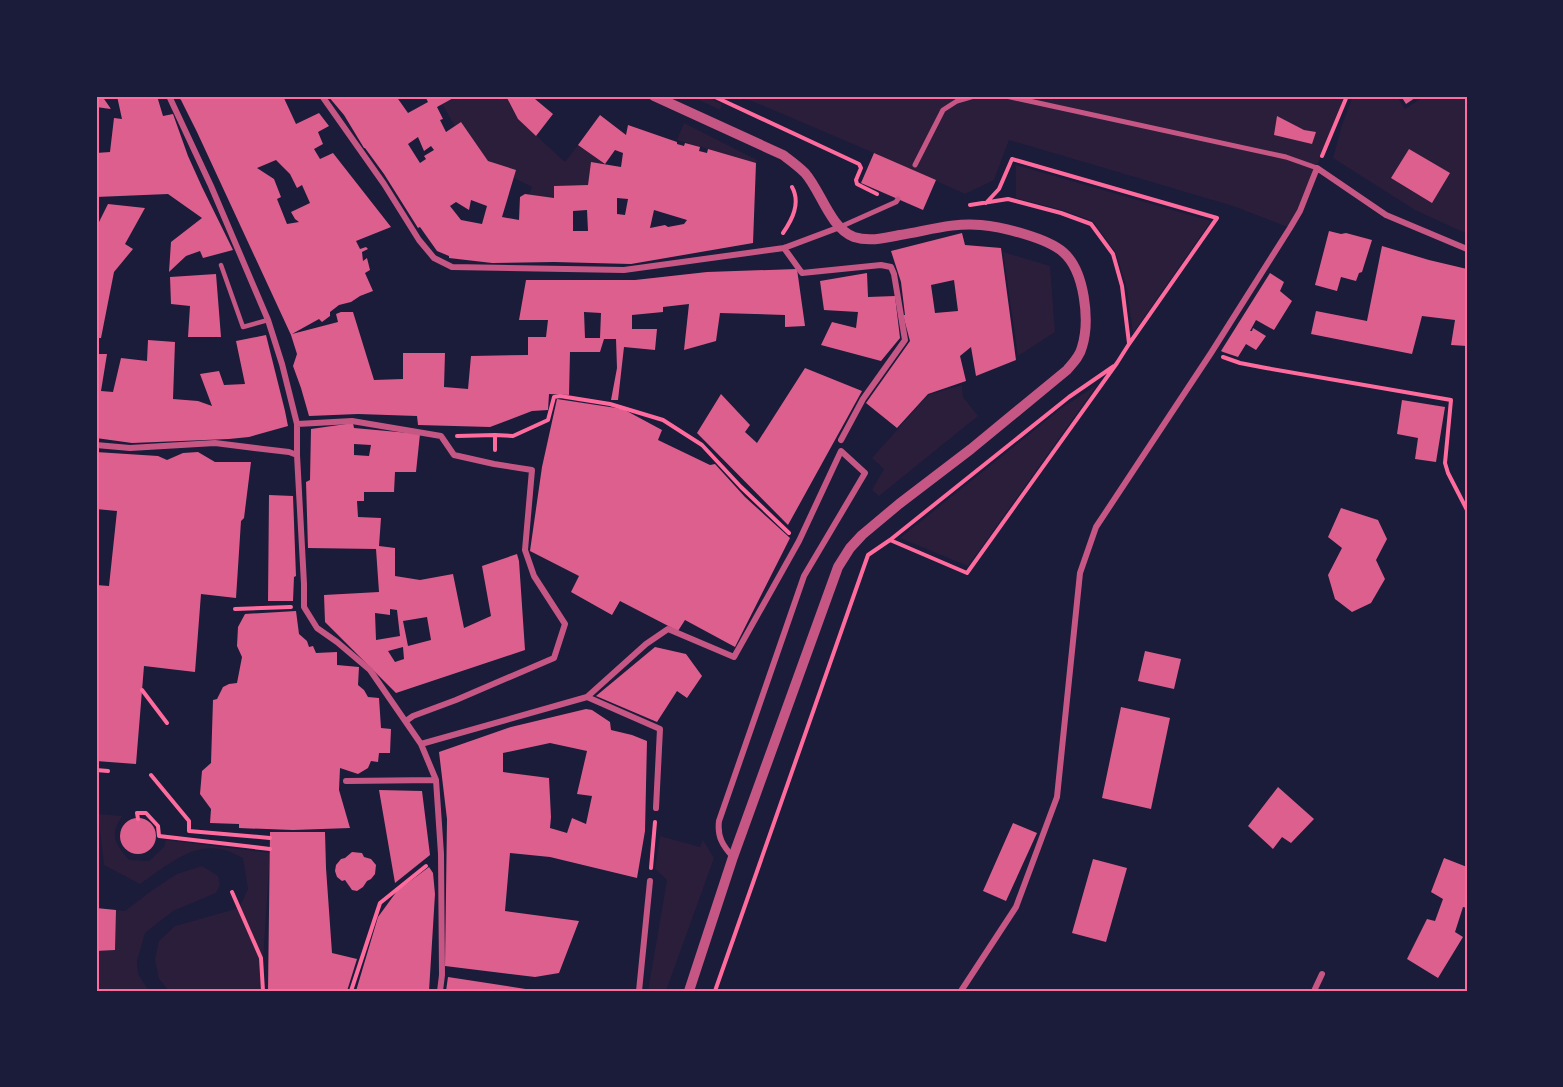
<svg xmlns="http://www.w3.org/2000/svg" width="1563" height="1087" viewBox="0 0 1563 1087" font-family="'PT Sans Narrow',sans-serif">
<style>
.green{fill:#2a1e3b}
.building{fill:#dd5f8e;fill-rule:evenodd}
.lines{fill:none;stroke-linecap:round;stroke-linejoin:round}
.path{stroke:#ff6b9d;stroke-width:4}
.service{stroke:#c65784;stroke-width:4.5}
.pedestrian{stroke:#c65784;stroke-width:5}
.minor{stroke:#c65784;stroke-width:6}
.tertiary{stroke:#c65784;stroke-width:10}
.neatline{fill:none;stroke:#ff6b9d;stroke-width:2}
</style>
<rect width="100%" height="100%" fill="#1b1b3a"/>
<path class="green" d="M457,96H506L518,119L565,162L578,145L605,164L591,162L588,185L555,186L554,198L529,195L532,187L514,178L515,170L488,161L461,122L455,126L442,104Z
M691,96H704L722,104L720,110Z
M740,96H1347L1290,228L1233,206L1009,140L994,180L965,194L874,153Z
M1353,96H1397L1405,109L1425,96H1467V234L1415,210L1333,158L1342,125Z
M684,123L757,160L756,163L677,140Z
M1016,165L1211,221L1133,333L1127,289L1116,253L1093,221L1062,210L1016,198Z
M1003,252L1050,266L1055,332L1018,356Z
M962,385L963,397L978,416L879,496L872,490L884,469L872,458L928,395Z
M1097,385L968,566L900,538L1063,407Z
M98,814L122,816C109,836 115,843 129,860L149,861L164,847L166,840L270,853L261,991H169L159,979L155,959L159,941L175,926L239,908L248,889L243,858C237,855 231,852 225,850C193,841 165,867 140,884L104,865Z
M660,836L700,847L703,840L714,858L666,991H648L667,880L655,869Z
M202,866L218,876L220,885L216,893L173,911L145,933L137,961L138,974L149,991H96V951L115,950L116,910L125,911L151,891L177,874Z"/>
<path class="building" d="M96,96H102L111,109L96,107Z
M117,96H157L163,116L173,114L188,156L202,187L233,250L203,258L200,251L186,256L169,272L171,242L202,218L168,194L96,197V153L110,152L114,118L122,119Z
M177,96H283L296,124L319,113L329,126L318,132L323,144L314,149L320,159L333,153L391,227L356,241L360,249L366,247L368,249L362,252L363,261L367,258L370,270L365,273L373,291L360,296L351,302L339,305L330,312V316L322,322L319,319L292,334L338,322L336,314L341,312H353L374,380L403,379V353H445L444,387L468,389L471,356L528,355V337H546L548,320H519L526,280H635L707,272L797,269L805,326L785,327V315L720,313L716,341L684,350L689,304L663,307V312L632,315V329H657L655,350L624,347L618,400H611L617,368L616,339H604L600,352H570L569,395L549,394L548,410L532,411L490,427L418,425L417,416L358,414L309,416L301,388L293,366L297,354L291,335L197,132L181,100ZM276,160L290,174L297,188L302,185L310,203L291,212L295,219L299,222L287,224L277,199L281,197L274,179L257,168ZM584,312L601,313L600,338H585Z
M328,96H396L408,113L428,102L425,96H457L437,107L443,119L440,120L446,132L461,122L488,161L516,170L502,217L519,220L520,197L525,194L554,198V186L588,185L591,162L621,167L623,153L615,150L605,164L578,145L600,115L626,135L628,125L677,142V144L684,146L685,143L700,147L699,151L707,153L708,149L756,163L753,243L631,264L554,262L492,263L449,258V256L437,251L420,227L418,228L384,174L365,148H364L344,115ZM418,137L424,151L431,146L434,150L424,156L426,159L420,163L408,144ZM617,198L628,199L625,215L617,214ZM471,200L487,206L482,224L461,220L450,206L456,202L469,210ZM587,210L588,231H573V211ZM654,210L687,220L684,224L668,227L665,225L650,228Z
M506,96H537L535,99L553,114L536,136L518,119Z
M1401,96H1418L1406,104Z
M1277,116L1304,130L1316,132L1312,144L1274,135Z
M1409,149L1450,173L1432,203L1391,178Z
M874,153L936,180L923,210L861,183Z
M108,204L145,208L125,244L133,249L114,272L101,338H96V228Z
M1329,231L1341,234L1346,233L1372,240L1362,272L1359,273L1356,281L1341,277L1337,291L1315,285Z
M962,233L965,245L1001,248L1016,360L976,376L971,347L960,356L966,381L928,394L897,428L866,403L910,341L903,315H905L901,282L891,251ZM954,280L958,311L935,313L931,285Z
M1382,246L1429,260L1467,269V346L1451,345L1455,320L1422,316L1412,354L1311,334L1316,311L1367,321Z
M867,273L868,297L895,296L900,338L881,361L821,345L832,322L856,328L858,312L824,310L820,281Z
M1270,273L1284,282L1280,291L1292,301L1274,330L1256,320L1250,331H1252L1253,328L1266,336L1256,350L1246,344L1238,357L1223,352L1221,351Z
M216,274L221,337H188L190,306L171,304L170,277Z
M266,335L285,411L288,426L249,437L229,439L132,443L96,438V354H107L101,391L113,392L121,358L147,361L148,340L175,342L173,399L198,401L212,406L200,374L219,371L224,385L245,384L236,341Z
M805,368L862,391L788,525L697,433L721,394L750,425L745,432L757,443Z
M557,399L623,409L662,430L658,440L710,465L715,464L745,497L790,538L735,647L685,620L678,631L620,601L612,615L571,592L579,576L530,551L542,467Z
M1402,400L1445,407L1436,462L1415,459L1418,438L1397,434Z
M353,423L354,428L420,434L416,472H395L394,492H364V501H357L358,517L381,518L379,546L395,548V576L420,580L453,574L464,628L491,616L482,566L517,554L519,561L525,650L396,693L325,622L324,595L379,592L376,549L308,548L306,482L310,480L311,429ZM354,444L371,445L369,456L354,455ZM390,609L397,610L400,636L376,640L375,613L390,615ZM427,617L431,640L408,646L403,621ZM403,647L404,659L395,662L388,651Z
M96,452L158,456L167,460L183,453L198,452L215,462H251L244,518L241,521L236,598L201,594L195,672L144,666L136,764L96,761V585L109,586L117,511L96,509Z
M269,495L293,496L296,576L294,577L293,601H268Z
M1341,508L1378,520L1387,539L1376,560L1385,579L1371,603L1352,612L1335,599L1328,575L1342,548L1328,537Z
M296,611L299,634L307,641L309,647L313,646L316,653L337,652V665L359,667L358,685L364,690L368,697L379,698L381,728L391,729L390,753H379L378,762L371,761L368,768L358,774L340,768L339,790L350,828L293,830L239,828V824L210,823L211,809L200,794L202,771L211,763L213,700L217,699L223,687L229,684L237,683L242,657L237,646L238,627L245,614Z
M655,647L686,654L702,676L687,698L677,691L657,722L596,696Z
M1145,651L1181,659L1174,689L1138,681Z
M1121,707L1170,718L1151,809L1102,798Z
M586,709L592,710L610,722L611,730L632,735L647,741L645,831L637,878L550,857L510,853L505,911L579,921L559,973L535,977L445,966L447,819L439,752L511,727ZM550,743L587,751L577,794L592,796L586,824L572,818L567,833L550,828L551,817L549,778L503,772V753Z
M1278,787L1314,819L1291,843L1282,837L1273,849L1248,826Z
M379,790L422,791L430,855L395,883Z
M120 836a18 18 0 1 1 36 0a18 18 0 1 1-36 0Z
M1013,823L1037,833L1006,901L983,891Z
M270,832H325L326,868L332,953L357,959L347,991H268Z
M352,852L362,853L364,857L371,859L376,865L375,874L371,879L367,881L363,887L357,891L352,890L345,880L342,881L337,877L335,871L336,865L341,859L345,858Z
M1444,858L1467,867V908L1463,907L1455,932L1463,937L1438,978L1407,959L1427,919L1435,921L1443,899L1431,892Z
M1093,859L1127,868L1106,942L1072,933Z
M429,867L433,873L435,894L429,991H356L378,917L397,891Z
M96,908L116,910L115,950L96,951Z
M448,977L532,990V991H446Z"/>
<g class="lines">
<path class="path" d="M713,96L859,164L861,168L856,180L857,184L877,194
M1322,156L1347,96
M970,205L1008,199L1061,213L1091,224L1113,254L1122,286L1129,343
M783,233C792,220 801,203 792,187
M1223,357L1240,363L1266,368L1451,400L1445,463L1448,473L1467,510
M457,436L495,435
M495,450V435L513,436L548,420L554,397L560,396L610,404L663,420L702,445L741,487L789,533
M890,540L1069,397L1114,366
M235,609L291,607
M142,690L167,723
M96,770L108,771
M151,775L189,821V831L270,838
M138,819L137,813H146L158,826L159,836L270,849
M651,868L655,822
M232,892L261,958L263,991
M351,991L380,903L426,866
M715,991L868,555L890,540L967,573L1117,363L1129,344L1217,218L1012,159L999,189L986,203"/>
<path class="service" d="M221,265L243,327L268,320"/>
<path class="pedestrian" d="M1006,96L1286,157L1317,168
M915,165L943,110L957,101L974,96
M840,227L896,202L898,199"/>
<path class="minor" d="M169,96L211,186L268,320L282,364L297,424V455L304,584V607L317,628L337,642L370,670L421,744L436,780L441,854L442,975L440,991
M322,96L384,184L419,240L434,258L452,267L624,270L784,248L840,227
M784,248L802,273L881,265L891,267L894,274L905,340L863,399L841,440
M297,424L352,421L441,436L454,455L494,464L532,470L525,550L534,576L565,624L554,658L456,700L413,716L406,721
M96,445L130,448L215,443L263,449L289,452L297,455
M587,697L660,729L656,808
M421,744L587,697L646,644L668,629L734,657L799,541L841,451L865,473L804,576L719,821C717,837 723,846 733,857
M346,781L436,780
M639,991L650,881
M961,991L1016,907L1057,797L1080,573L1096,527L1211,353L1290,228L1300,211L1317,168L1386,215L1467,249
M1314,991L1322,974"/>
<path class="tertiary" d="M654,96L783,155C791,161 798,166 805,173C821,191 830,228 854,237C869,242 885,238 900,235C926,231 954,222 981,225C1003,227 1047,238 1063,252C1085,271 1090,321 1082,347C1080,356 1073,363 1067,370L971,449L899,504L862,535L850,548L838,567L733,857L689,991"/>
</g>
<rect width="1563" height="1087" fill="none" stroke="#1b1b3a" stroke-width="195"/>
<rect x="98" y="98" width="1368" height="892" class="neatline"/>
</svg>
